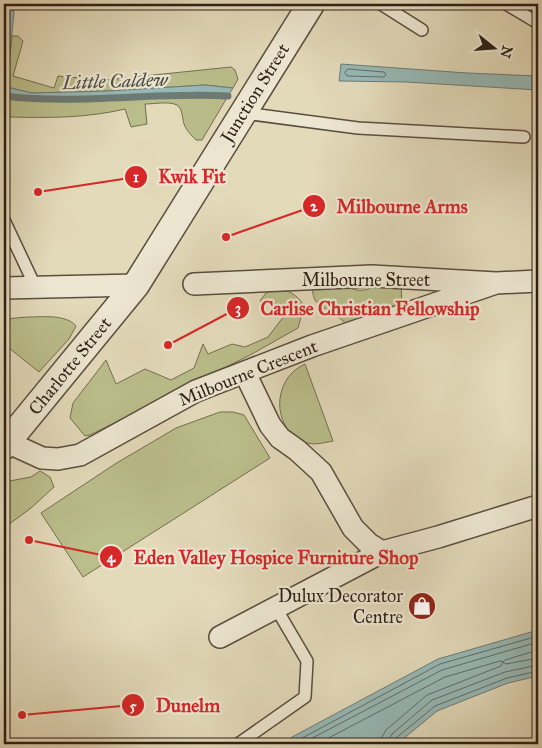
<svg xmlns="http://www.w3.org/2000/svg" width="542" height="748" viewBox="0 0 542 748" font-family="'IM FELL Great Primer',serif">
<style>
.green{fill:#babe8b;stroke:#746e51}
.water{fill:#97b9b6;stroke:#6d7b76}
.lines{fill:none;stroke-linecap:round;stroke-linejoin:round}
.shore{stroke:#626c66;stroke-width:1}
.stream{stroke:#6d7b76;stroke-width:7}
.service-casing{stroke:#5a4e40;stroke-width:14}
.minor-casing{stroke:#5a4e40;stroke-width:24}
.tertiary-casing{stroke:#5a4e40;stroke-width:29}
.service{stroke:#ede7d2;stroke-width:11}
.minor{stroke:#ede7d2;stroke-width:21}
.tertiary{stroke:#ede7d2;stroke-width:26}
.labels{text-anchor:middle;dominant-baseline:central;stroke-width:4.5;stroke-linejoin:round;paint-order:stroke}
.street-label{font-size:18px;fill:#2d1f17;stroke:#ede7d2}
.poi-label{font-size:18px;fill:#2d1f17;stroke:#ede7d2;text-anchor:end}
.water-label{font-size:19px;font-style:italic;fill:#4d4d47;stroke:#ede7d2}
.leader{fill:none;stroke:#d62828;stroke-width:2}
.callout-dot{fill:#d62828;stroke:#ede7d2;stroke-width:2}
.mark-label{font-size:15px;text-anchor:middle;font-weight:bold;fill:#fff}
.callout-label{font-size:19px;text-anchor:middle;font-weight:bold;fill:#d62828;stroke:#ede7d2;stroke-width:4.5;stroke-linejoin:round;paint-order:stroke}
</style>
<rect width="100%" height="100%" fill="#e3daba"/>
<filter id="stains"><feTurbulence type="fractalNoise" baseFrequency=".004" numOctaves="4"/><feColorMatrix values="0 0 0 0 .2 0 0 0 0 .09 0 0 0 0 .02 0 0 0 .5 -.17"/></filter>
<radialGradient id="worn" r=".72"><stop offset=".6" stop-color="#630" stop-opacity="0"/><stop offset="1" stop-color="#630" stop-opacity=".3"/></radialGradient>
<path class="green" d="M12,36H18L23,41L13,76L54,88L58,76L105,80L231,67L235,70L238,79L233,88L205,85L107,91L32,93L6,87Z
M191,94L228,96L202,140H196C191,135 186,130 184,124C182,118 183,109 177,105C169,101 154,104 145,104L147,124L131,127L125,109C87,118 49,118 11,117L4,114V96L48,100Z
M332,280C347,287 362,297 376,284L401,287L402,302L398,307L348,326C343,322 338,315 332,312C319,305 311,303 313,284Z
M276,287C289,291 297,294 304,306L298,328L252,354L90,435L85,436L70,418L73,403L106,360L116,384L145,369L171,380L194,368L203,344L208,354L232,344L245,347L268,337L284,316L282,306L260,301L266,293Z
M28,317C43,317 66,314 76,326L69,339L39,372L4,344V319Z
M305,364L333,441C327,442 320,444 313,444C282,440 271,404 287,379C292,372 297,368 305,364Z
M220,412H233L244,415L270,458L83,577L41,513L115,464L176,428Z
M40,471L50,477L54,487L31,508L4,528V482L31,477Z"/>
<path class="water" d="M4,5L12,7L14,12L7,87L32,93L107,91L205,85L233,88L228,96C153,92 78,105 4,96Z
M341,64L467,73L538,76V90L406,82L339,81Z
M538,630V676L508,683L437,711L397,744H283L292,737L438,659Z"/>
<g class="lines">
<path class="shore" d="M4,9L9,13L4,64
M348,69L384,72L386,74L384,77L347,76L345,73Z
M538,650L505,660L503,662L506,664L538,658
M291,744L440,664L538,636
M301,744L442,670L538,642
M317,744L445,677L500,661L503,662L501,666L427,695L386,730L382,737L381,744
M388,744L389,739L392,734L432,700L505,672L538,665
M395,744L396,738L435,706L507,678L538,671"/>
<path class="stream" d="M4,17V30
M4,96C78,105 153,92 228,96"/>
<defs>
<path id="service" d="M381,4L422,30
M506,4L538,23
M244,113L358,128L524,137
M4,220L36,288
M238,744L305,697L307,661L276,608"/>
<path id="minor" d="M194,284L372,276L496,283L538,281
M4,288L136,285
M245,373L270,425L280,438L297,450L321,472L353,528L369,544L382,552L438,537L538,506
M7,442L42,458L58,459L80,455L196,391L312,346L496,283
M220,637L382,552"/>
<path id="tertiary" d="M4,446L136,285L311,4"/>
</defs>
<use href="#service" class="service-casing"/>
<use href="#minor" class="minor-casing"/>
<use href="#tertiary" class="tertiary-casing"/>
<use href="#service" class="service"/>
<use href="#minor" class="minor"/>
<use href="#tertiary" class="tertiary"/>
</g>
<defs>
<symbol id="shop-disc" viewBox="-11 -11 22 22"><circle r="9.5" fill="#8f2418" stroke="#ede7d2"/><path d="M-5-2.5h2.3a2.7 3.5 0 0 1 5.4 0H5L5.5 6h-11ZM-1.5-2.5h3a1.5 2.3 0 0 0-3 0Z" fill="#fff"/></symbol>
</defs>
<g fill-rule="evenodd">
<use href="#shop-disc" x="406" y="590" width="32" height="32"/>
</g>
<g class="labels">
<g class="street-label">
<text transform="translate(255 93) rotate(-58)">Junction Street</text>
<text x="366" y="280">Milbourne Street</text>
<text transform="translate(70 366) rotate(-51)">Charlotte Street</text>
<text transform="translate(248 373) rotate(-22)">Milbourne Crescent</text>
</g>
<g class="poi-label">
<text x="403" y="596">Dulux Decorator<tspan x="403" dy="21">Centre</tspan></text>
</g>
<g class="water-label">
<text transform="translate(115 81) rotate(-2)">Little Caldew</text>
</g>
</g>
<path class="leader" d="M38 192L136 177M226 237L314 206M168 345L238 308M29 540L111 557M22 715L133 705"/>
<g class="callout-dot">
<circle cx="38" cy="192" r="5"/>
<circle cx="226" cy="237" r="5"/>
<circle cx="168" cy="345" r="5"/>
<circle cx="29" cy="540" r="5"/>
<circle cx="22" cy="715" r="5"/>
<circle cx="136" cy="177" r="12"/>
<circle cx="314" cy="206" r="12"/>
<circle cx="238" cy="308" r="12"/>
<circle cx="111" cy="557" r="12"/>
<circle cx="133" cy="705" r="12"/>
</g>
<g class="mark-label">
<text x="136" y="182">1</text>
<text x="314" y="211">2</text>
<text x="238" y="313">3</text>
<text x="111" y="562">4</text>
<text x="133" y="711">5</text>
</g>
<g class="callout-label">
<text x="192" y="183">Kwik Fit</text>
<text x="402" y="213">Milbourne Arms</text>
<text x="370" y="315">Carlise Christian Fellowship</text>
<text x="276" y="564">Eden Valley Hospice Furniture Shop</text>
<text x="188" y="712">Dunelm</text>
</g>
<rect width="542" height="748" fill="none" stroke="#e3daba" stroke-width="20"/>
<rect x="5" y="5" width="532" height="738" fill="none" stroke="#2d1f17" stroke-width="2.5"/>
<rect x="10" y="10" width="522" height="728" fill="none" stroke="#2d1f17"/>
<g transform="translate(494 48) rotate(107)" stroke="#ede7d2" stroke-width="4" paint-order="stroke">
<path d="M0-4L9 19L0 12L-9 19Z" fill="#2d1f17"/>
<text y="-8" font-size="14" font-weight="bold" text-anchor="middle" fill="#2d1f17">N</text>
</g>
<rect width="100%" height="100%" filter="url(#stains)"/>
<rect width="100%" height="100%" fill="url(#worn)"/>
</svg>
